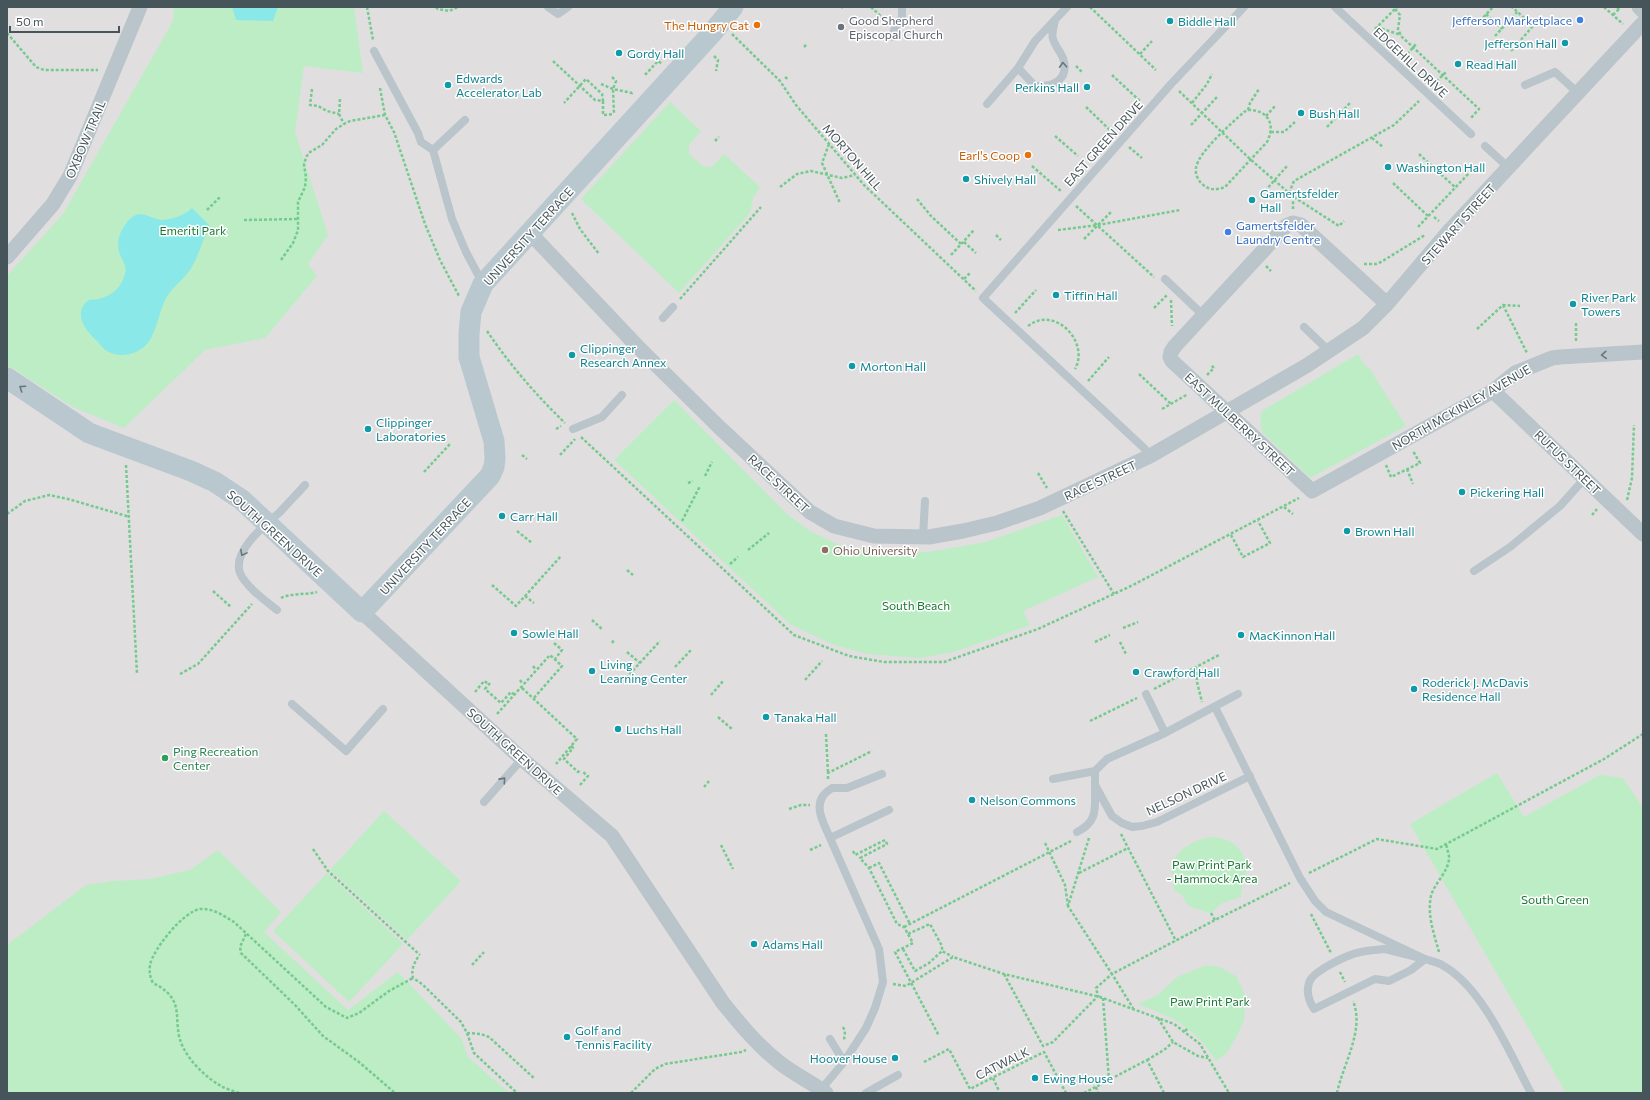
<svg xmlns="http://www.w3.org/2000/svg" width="1650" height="1100" viewBox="0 0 1650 1100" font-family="Commissioner,sans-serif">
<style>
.education{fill:#e1dedf}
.green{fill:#bcedc5}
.water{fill:#8ae9e8}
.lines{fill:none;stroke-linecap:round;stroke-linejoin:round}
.path{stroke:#75ca8e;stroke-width:2.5;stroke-dasharray:3 2;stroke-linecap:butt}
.lane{stroke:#b9c5ca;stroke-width:8}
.street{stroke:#b9c5ca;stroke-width:15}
.secondary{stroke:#b9c8cf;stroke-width:21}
.path-bridge{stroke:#75ca8e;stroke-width:2.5;stroke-dasharray:3 2;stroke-linecap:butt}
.oneway{stroke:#68777c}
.oneway2{stroke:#68787d}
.shop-dot{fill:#3f7fe0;stroke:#fff;stroke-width:1.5}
.culture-dot{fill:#0f9aa8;stroke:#fff;stroke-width:1.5}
.food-dot{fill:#e8710a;stroke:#fff;stroke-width:1.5}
.worship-dot{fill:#6b7280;stroke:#fff;stroke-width:1.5}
.education-dot{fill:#8d6e63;stroke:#fff;stroke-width:1.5}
.leisure-dot{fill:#2e9e5b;stroke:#fff;stroke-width:1.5}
.labels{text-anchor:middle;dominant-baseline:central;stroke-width:3;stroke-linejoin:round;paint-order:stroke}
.worship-label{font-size:12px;fill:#5b616d;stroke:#fff;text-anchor:start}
.shop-label{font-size:12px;fill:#366cbe;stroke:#fff;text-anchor:end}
.culture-label{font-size:12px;fill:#0d838f;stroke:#fff;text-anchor:start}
.food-label{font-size:12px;fill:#c56008;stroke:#fff;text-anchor:end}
.street-label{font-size:12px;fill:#46555a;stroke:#fff}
.park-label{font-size:12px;fill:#197935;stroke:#fff}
.education-label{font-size:12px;fill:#785e54;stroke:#fff;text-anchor:start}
.leisure-label{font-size:12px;fill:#27864d;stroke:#fff;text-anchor:start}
</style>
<rect width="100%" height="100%" fill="#f0edee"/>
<path class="education" d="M7,7H1643V1093H7Z"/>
<path class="green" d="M174,7H354L363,73L304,66L295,132L328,235L308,264L317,276L265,338L205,350L124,428L73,407L7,365V276L63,214L173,21Z
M670,102L701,131L689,145V154L704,167L713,166L724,154L760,187L753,198L750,213L679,293L581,199Z
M1358,354L1366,367L1368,366L1406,426L1310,478L1262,432L1260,420L1262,411Z
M674,400L787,514L810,531L839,545L879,553L929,552L986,542L1062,515L1098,577L1023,611L1030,625L954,652L919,658L868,654L834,645L790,624L614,460Z
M1497,773L1524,817L1600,775L1623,778L1643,808V1093H1566L1410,824Z
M384,811L461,881L407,940L330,870Z
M1210,837C1231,837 1247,849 1246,872C1245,880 1241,888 1241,897L1222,903L1211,913L1191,907L1186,903L1182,895L1175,891L1173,886L1178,877L1171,873C1172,868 1173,862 1175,858C1182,846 1197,840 1210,837Z
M218,850L281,912L264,932L348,1010L398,972L461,1038L468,1057L509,1093H7V945L86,885L113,881L150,879L190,870Z
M327,873L403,944L349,1002L273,931Z
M1207,965L1220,967L1237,977L1246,998L1244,1020L1236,1038L1226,1054L1216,1061C1196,1028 1172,1016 1137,1004L1158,995L1177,977Z"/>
<path class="water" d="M232,7H278L273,21L236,20Z
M192,208L210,226C202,240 199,256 190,270C182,281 171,288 165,300C159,313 157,328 150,340C142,353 121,360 107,351C103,349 100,344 97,341C89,333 80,324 81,313C81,308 85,302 89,300C91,299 95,300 98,299C112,296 121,288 125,274C127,267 124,263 121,257C115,243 119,232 128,221C140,207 150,219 162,220C170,220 186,215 192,208Z"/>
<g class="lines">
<path class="path" d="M367,7L373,40
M436,7L438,9L449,11L458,7
M842,7L843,8
M871,7L885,20L886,22
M1090,7L1156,70
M1604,7L1623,24
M1617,7L1619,9L1621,7
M1395,9L1400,15L1398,29L1401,36L1479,109L1470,119
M1486,14L1502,29
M1613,15L1619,9
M1480,21L1493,7
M1377,27L1401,35
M1375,29L1397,7
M7,33L36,67L44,70H98
M732,34L780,81L796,105L864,185L976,291
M1495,36L1517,12
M804,47L807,44
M1511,51L1533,26L1512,7
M1140,54L1152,41
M714,56L718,60L716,71
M1404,58L1416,44
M553,61L595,100L603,101L602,94L586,79L564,103
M1076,66L1083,73
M645,73L646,74L658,61L662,64
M1112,75L1141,102
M612,77L616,81L613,89L614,114
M785,77L789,80
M601,84L613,89L632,93L633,92
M1433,85L1446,72
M380,88L385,115L394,132L425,224L440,260L459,296
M312,89L310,105L318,106L327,111L339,114
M1179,91L1250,159L1289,193L1293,197V209
M340,99L339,114L344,124
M603,101V115L614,114
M1192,103L1207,84L1212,74
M1086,107L1114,134
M1248,110C1268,110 1276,124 1267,142L1225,187C1217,190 1210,191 1202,184C1198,180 1195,174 1196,168C1198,152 1232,123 1244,112Z
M1248,110L1250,103L1259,89
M1266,116L1276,105
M1191,125L1217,97
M1327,127L1350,103
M1271,132H1284L1295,122
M1055,136L1078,156
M1372,138L1383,147
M715,141L719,137
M829,144L822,163L840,203
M1129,147L1142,158
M1419,154L1456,188
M1032,166L1062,192
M1393,183L1429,217
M780,187L797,174L811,171L842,178L855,175
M1265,191L1288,165
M1289,193L1294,181L1394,125L1419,101
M1294,197L1339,226L1344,221
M917,199L931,216L961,244
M1076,206L1154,277
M207,210L221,196
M572,213L580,229L599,254
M1434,217L1439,221
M244,220L298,219
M1418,227L1470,172
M1058,230L1098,225L1180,210
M996,235L1001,240
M1084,239L1111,212
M964,242L976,253
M951,255L974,230
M281,260L293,243L298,230V202L305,187L306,177L304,165L306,157L310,152L322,145L336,129L344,124L350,121L385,115
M1364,264H1376L1381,262L1425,235
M1266,266L1271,271
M964,279L970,273
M680,299L761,207
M1171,300L1172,326
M1503,305L1527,353
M1154,308L1167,295
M1015,313L1036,290
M1576,323V342
M1028,326C1055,305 1090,342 1075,369
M1477,329L1503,305L1520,306
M487,331C510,365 536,395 565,423
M1139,374L1171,404
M1207,375L1214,368L1211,365
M1088,381L1109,357
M1162,409L1188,394
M556,429L561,426
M581,437L794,635L849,656L884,662H944L1038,629L1131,586L1299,498
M522,455L527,459
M560,455L575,439
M126,465L137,674
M1386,465L1391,477L1420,463L1413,451
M1407,469L1413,484
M424,472L450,444
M1038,473L1047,488
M705,476L712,462
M688,483L693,481
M1627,500L1632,478L1634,425
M1284,507L1293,514
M1063,511L1114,594
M7,514L25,501L49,495L68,499L130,517
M1592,515L1597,509
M682,521L700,486
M517,531L532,543
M1231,535L1243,557L1270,543L1258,521
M748,550L769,533
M730,564L738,557
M627,570L633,575
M492,585L516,606L561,556
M213,591L231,607
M525,596L534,603
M281,598C291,593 305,595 317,592
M592,620L603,630
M1123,628L1138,622
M1095,642L1110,635
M1120,642L1126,654
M554,643L562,650L555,659
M612,643L614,640
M627,652L640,663
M533,666L536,670
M675,667L691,650
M1196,667L1197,682L1202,702
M180,674L198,664L252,604
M626,678L660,641
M520,680L523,684
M805,680L822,661
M490,683L485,689L501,703L511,692L515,695
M522,688L577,739L556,764
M1154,689L1219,655
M475,692L484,681L489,684
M711,695L724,680
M497,714L550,655L562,666L533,699
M718,717L732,729
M1090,721L1137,698
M826,734L828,773
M571,746L573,748L564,759L578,772L580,770
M828,779V773L872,751
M580,785L588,776L583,772
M704,787L709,781
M789,809L801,805H810
M1121,834L1176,941
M1089,838L1068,906L1112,974L1215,920L1290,883
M721,845L733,869
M313,849L328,871L420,955
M810,850L821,845
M853,851L855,855L885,840L887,844L860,858L869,868L897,924L904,927L913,943L895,952L939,1036
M869,868L879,863L910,924
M1079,873L1128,848
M1309,873L1377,839L1437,849L1604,759L1643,734
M1211,913L1215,920
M1311,914L1331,953
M904,927L1071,841
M246,934L240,947L241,953L295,1005L323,1036L359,1062L395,1093
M908,934L930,924L942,946V951L953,957
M903,949L915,971L929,963L942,951
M1439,952C1434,934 1427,915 1431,896C1434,883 1450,871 1449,856C1448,852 1447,848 1446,844
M418,957C414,964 411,969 413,978L422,984L461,1022L467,1033L474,1053L517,1093
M472,965L484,952
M1340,972L1345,982
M1004,974L1043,1046L1053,1042L1098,996L1096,988L1112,974L1133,1008
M893,984L906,986L953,957L1004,974L1100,997L1174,1024L1200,1044L1229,1093
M1103,998L1109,1080
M1158,1018L1173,1042L1198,1056L1208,1058
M843,1027L845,1031L844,1040
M1185,1031L1188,1028
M467,1033L481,1034L489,1037L535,1079
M1147,1060L1164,1050L1173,1042
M924,1062L949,1049L970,1089L1044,1052L1066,1093
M993,1078L999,1091
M1096,1087L1098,1093
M239,1093C233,1091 226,1089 221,1086C207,1078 192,1064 184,1049C169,1022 190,1001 153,983C150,977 149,972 150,965C153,949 184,911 200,909C213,908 224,916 234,922L326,1007L347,1018L359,1013L389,991L413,978
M631,1093L655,1069L665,1064L741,1052L746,1050
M1084,1093L1147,1060L1164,1093
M1337,1093C1343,1064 1365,1030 1353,1001"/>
<path class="lane" d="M548,7L558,14L568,7
M1335,7L1471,134
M893,37L894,30L902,17V7
M374,51L418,133L421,142L433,150L452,219L466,252L483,284
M1018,68L1035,86C1053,87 1070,80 1063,58C1060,51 1055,46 1053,39C1051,34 1054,26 1055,20
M1525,85L1555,72L1578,93
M987,104L1018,68L1035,41L1067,7
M1485,146L1509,168
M433,150L465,120
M1165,279L1204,316
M663,318L673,307
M1304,327L1329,351
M573,429L602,417L622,395
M1145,449L983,298L1171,84L1244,7
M923,537L925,501
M1474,571L1510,547L1560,506L1585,478
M277,610C266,601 246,587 240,573C232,551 265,525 280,512C288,503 297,494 305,485
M1146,694L1165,733
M1238,694L1165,733L1107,759L1095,771V785L1112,816L1122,823L1132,827L1142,826L1157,822L1250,776
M292,704L346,751L383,709
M1215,707L1300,878L1315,901L1326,912L1425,959C1431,961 1437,962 1442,965C1483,987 1510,1054 1531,1093
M1053,779L1095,771
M484,802L522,759
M1077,832C1098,822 1095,808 1095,788
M830,838C825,826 814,808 823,796C825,793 829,790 832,788H847L882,774
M1385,949L1425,959L1411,970L1389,981L1375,979L1314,1009C1309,1001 1306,992 1309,983C1312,971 1349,954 1361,952C1369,950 1377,950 1385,949Z
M830,1039L844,1062
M819,1092L844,1062L866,1028L875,1008L883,982L879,949L830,838L889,810
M866,1093L898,1075"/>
<path class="street" d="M1639,7L1643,11
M531,234L637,346L719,427L810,512L834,526L874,536L929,537L963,531L997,523L1040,508L1150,456L1306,366L1363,328L1387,304L1449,231L1643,23
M7,257L53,204L70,176L140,7
M1387,304L1301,225L1293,223L1286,226L1175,346L1171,352L1170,357L1172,361L1312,491L1493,391L1515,373L1552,358L1560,357L1643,352
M1493,391L1643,534
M362,612L522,759L612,836L723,1003C740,1024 758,1046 780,1063C794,1074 811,1082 826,1093"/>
<path class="secondary" d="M7,378L89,433L191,471L215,482L242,500L362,612L490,476L494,467L495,458L494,441L469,357V334L471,312L483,284L713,32L733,7"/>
<path class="path-bridge" d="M1045,843L1065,885L1068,906"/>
</g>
<defs><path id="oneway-chevron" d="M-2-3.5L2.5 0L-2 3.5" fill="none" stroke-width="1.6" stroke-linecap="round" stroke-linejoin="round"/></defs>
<g class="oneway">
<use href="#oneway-chevron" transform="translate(1063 65) rotate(-93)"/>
<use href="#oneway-chevron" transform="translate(1604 355) rotate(176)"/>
<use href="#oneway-chevron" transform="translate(243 553) rotate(118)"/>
<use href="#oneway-chevron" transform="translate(503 780) rotate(-48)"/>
</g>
<use class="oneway2" href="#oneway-chevron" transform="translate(22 388) rotate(-146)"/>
<g class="shop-dot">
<circle cx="1580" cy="20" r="4"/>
<circle cx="1228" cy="232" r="4"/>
</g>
<g class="culture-dot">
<circle cx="1170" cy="21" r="4"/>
<circle cx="1565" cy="43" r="4"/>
<circle cx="619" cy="53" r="4"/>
<circle cx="1458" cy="64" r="4"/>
<circle cx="448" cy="85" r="4"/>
<circle cx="1087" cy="87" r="4"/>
<circle cx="1301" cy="113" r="4"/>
<circle cx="1388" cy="167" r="4"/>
<circle cx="966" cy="179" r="4"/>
<circle cx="1252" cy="200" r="4"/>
<circle cx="1056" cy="295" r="4"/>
<circle cx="1573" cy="304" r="4"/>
<circle cx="572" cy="355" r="4"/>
<circle cx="852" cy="366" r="4"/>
<circle cx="368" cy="429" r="4"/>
<circle cx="1462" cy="492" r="4"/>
<circle cx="502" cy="516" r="4"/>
<circle cx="1347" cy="531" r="4"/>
<circle cx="514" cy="633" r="4"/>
<circle cx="1241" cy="635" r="4"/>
<circle cx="592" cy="671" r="4"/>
<circle cx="1136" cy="672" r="4"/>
<circle cx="1414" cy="689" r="4"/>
<circle cx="766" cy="717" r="4"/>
<circle cx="618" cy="729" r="4"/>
<circle cx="972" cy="800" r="4"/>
<circle cx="754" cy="944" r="4"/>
<circle cx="567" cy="1037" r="4"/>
<circle cx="895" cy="1058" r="4"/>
<circle cx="1035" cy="1078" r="4"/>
</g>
<g class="food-dot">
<circle cx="757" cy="25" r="4"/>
<circle cx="1028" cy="155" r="4"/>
</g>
<circle class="worship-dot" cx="841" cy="27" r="4"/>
<circle class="education-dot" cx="825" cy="550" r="4"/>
<circle class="leisure-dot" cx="165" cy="758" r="4"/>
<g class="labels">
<g class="worship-label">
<text x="849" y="20">Good Shepherd<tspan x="849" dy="14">Episcopal Church</tspan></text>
</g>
<g class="shop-label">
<text x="1572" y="20">Jefferson Marketplace</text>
<text x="1236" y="225" text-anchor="start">Gamertsfelder<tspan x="1236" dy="14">Laundry Centre</tspan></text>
</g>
<g class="culture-label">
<text x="1178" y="21">Biddle Hall</text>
<text x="1557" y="43" text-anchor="end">Jefferson Hall</text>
<text x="627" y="53">Gordy Hall</text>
<text x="1466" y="64">Read Hall</text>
<text x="456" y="78">Edwards<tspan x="456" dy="14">Accelerator Lab</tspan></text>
<text x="1079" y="87" text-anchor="end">Perkins Hall</text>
<text x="1309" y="113">Bush Hall</text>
<text x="1396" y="167">Washington Hall</text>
<text x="974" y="179">Shively Hall</text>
<text x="1260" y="193">Gamertsfelder<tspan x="1260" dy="14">Hall</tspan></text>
<text x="1064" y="295">Tiffin Hall</text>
<text x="1581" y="297">River Park<tspan x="1581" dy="14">Towers</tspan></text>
<text x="580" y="348">Clippinger<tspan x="580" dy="14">Research Annex</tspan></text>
<text x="860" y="366">Morton Hall</text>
<text x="376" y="422">Clippinger<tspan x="376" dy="14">Laboratories</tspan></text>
<text x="1470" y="492">Pickering Hall</text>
<text x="510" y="516">Carr Hall</text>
<text x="1355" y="531">Brown Hall</text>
<text x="522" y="633">Sowle Hall</text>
<text x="1249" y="635">MacKinnon Hall</text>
<text x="600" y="664">Living<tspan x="600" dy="14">Learning Center</tspan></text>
<text x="1144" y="672">Crawford Hall</text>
<text x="1422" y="682">Roderick J. McDavis<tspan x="1422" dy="14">Residence Hall</tspan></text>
<text x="774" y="717">Tanaka Hall</text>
<text x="626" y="729">Luchs Hall</text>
<text x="980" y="800">Nelson Commons</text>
<text x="762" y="944">Adams Hall</text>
<text x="575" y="1030">Golf and<tspan x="575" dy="14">Tennis Facility</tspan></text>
<text x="887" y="1058" text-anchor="end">Hoover House</text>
<text x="1043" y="1078">Ewing House</text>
</g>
<g class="food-label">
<text x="749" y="25">The Hungry Cat</text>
<text x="1020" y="155">Earl's Coop</text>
</g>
<g class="street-label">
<text transform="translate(1411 62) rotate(43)">EDGEHILL DRIVE</text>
<text transform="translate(85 139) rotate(-67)">OXBOW TRAIL</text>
<text transform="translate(1103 143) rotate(-48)">EAST GREEN DRIVE</text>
<text transform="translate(853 157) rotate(49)">MORTON HILL</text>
<text transform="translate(1458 224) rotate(-48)">STEWART STREET</text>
<text transform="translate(528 236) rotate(-48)">UNIVERSITY TERRACE</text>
<text transform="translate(1461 407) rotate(-30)">NORTH MCKINLEY AVENUE</text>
<text transform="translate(1240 424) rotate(43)">EAST MULBERRY STREET</text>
<text transform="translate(1568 462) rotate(44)">RUFUS STREET</text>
<text transform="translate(1100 480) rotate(-25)">RACE STREET</text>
<text transform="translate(779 483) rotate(43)">RACE STREET</text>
<text transform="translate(275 533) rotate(42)">SOUTH GREEN DRIVE</text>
<text transform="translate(425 546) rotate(-47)">UNIVERSITY TERRACE</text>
<text transform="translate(515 751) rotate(42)">SOUTH GREEN DRIVE</text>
<text transform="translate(1186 793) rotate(-25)">NELSON DRIVE</text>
<text transform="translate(1002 1063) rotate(-26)">CATWALK</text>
</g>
<g class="park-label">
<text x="193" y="230">Emeriti Park</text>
<text x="916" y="605">South Beach</text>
<text x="1212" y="864">Paw Print Park<tspan x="1212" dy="14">- Hammock Area</tspan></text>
<text x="1555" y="899">South Green</text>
<text x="1210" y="1001">Paw Print Park</text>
</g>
<g class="education-label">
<text x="833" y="550">Ohio University</text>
</g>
<g class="leisure-label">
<text x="173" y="751">Ping Recreation<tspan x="173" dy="14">Center</tspan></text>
</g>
</g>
<rect width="1650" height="1100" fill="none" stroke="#46555a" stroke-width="16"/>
<path d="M10 26v6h109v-6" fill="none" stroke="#46555a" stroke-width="2"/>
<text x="16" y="26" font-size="12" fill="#46555a" stroke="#ffffff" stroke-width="3" paint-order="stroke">50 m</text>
</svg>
